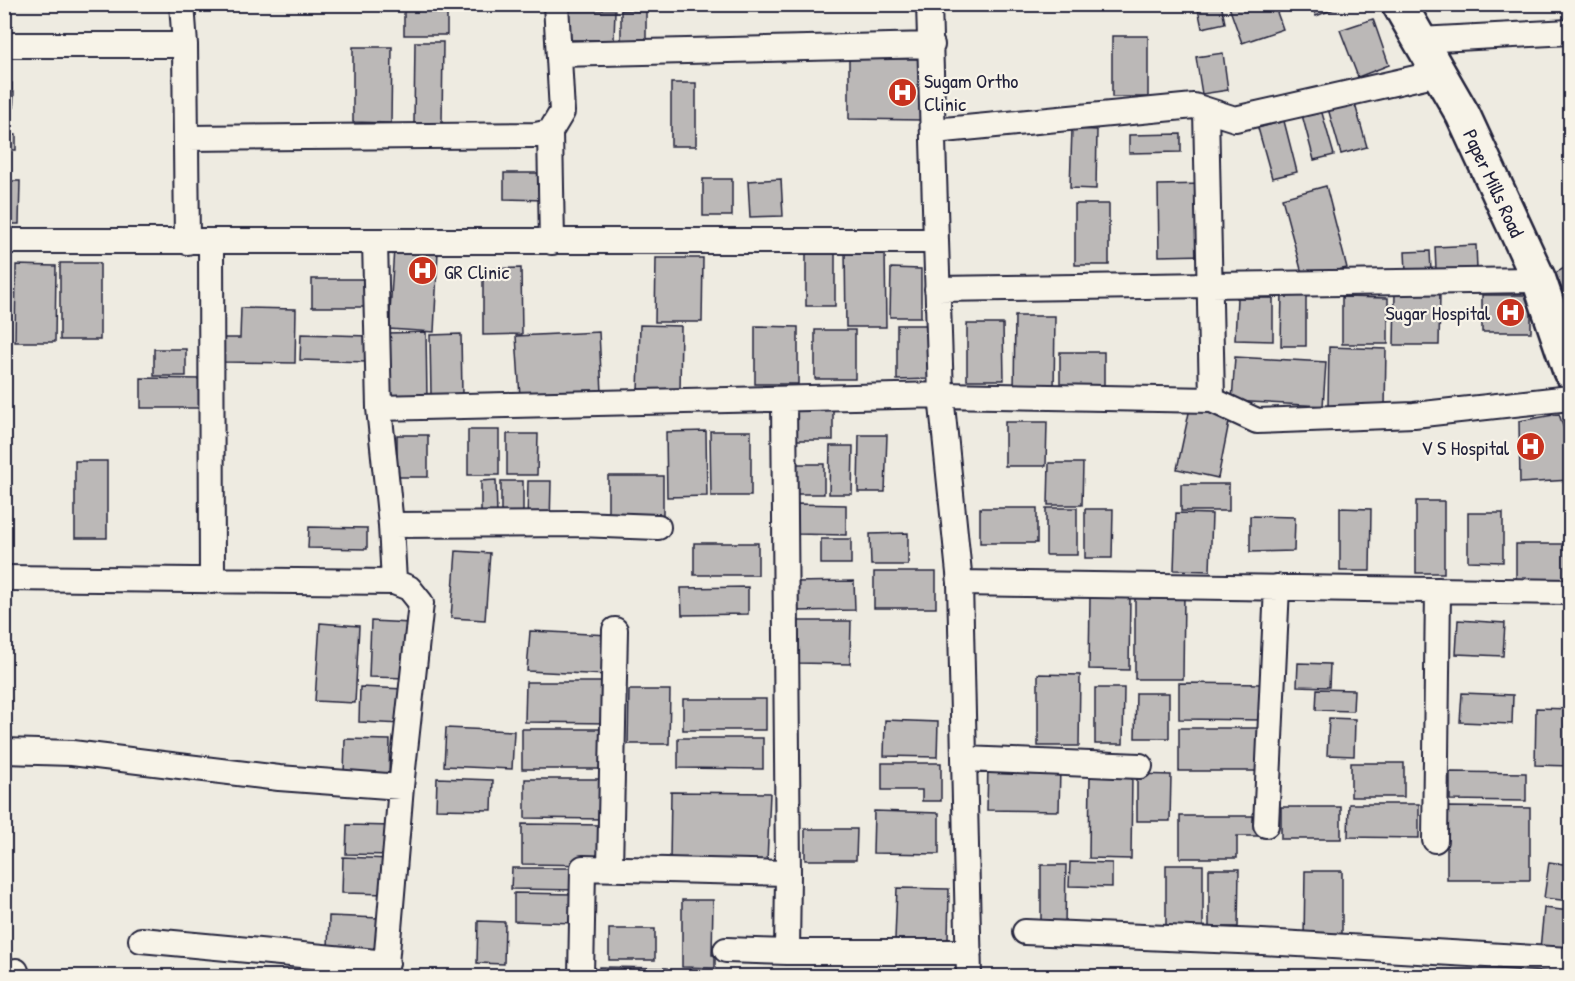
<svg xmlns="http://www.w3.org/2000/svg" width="1575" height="981" viewBox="0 0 1575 981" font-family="'Patrick Hand',sans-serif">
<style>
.building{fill:#bbb8b7;stroke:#22223b;stroke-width:1.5}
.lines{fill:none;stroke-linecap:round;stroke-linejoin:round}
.street-casing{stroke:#22223b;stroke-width:28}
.secondary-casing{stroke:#22223b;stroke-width:38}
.street{stroke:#f7f3e8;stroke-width:24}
.secondary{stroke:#f7f3e8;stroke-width:33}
.labels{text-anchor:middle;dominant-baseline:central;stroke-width:4.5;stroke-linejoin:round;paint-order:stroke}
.poi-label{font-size:20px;fill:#22223b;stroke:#f7f3e8;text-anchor:start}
.street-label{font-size:20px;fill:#22223b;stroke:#f7f3e8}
</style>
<rect width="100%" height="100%" fill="#eeebe1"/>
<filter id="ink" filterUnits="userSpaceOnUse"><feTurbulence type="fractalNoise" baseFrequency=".0167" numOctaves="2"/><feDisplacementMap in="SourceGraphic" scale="12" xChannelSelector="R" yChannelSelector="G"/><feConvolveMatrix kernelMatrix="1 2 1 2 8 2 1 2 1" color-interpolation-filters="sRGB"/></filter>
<g filter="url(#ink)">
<path class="building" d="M404,4H447V35H404Z
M566,4H656V6L566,5Z
M1197,4H1221L1225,23L1202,28Z
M1228,4H1274L1283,29L1242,43Z
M1311,4H1338L1339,7L1316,16Z
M565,10H615L614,40H565Z
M621,10L646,11V40H621Z
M1373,19L1389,65L1358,77L1340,30Z
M1112,36H1148V97H1112Z
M415,42H443L442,124H414Z
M353,47H392L391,123L353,122Z
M1223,53L1228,90L1202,94L1196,57Z
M849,58L924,59L923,120L849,119Z
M4,83H12V92H14L12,135H16V150H4Z
M671,83H696V146H671Z
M1353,97L1367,147L1341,154L1327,105Z
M1320,106L1334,155L1314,160L1301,111Z
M1284,121L1297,172L1272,178L1258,128Z
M1072,129L1097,130L1096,189L1070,188Z
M1181,134V152L1129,153V135Z
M504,173H545V200L504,199Z
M703,179H732V216H703Z
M781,179L783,216L750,217L748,181Z
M4,181H20L19,224H4Z
M1204,184L1206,255L1159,256L1158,185Z
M1326,186L1347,268L1303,277L1282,198Z
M1075,204H1109V265H1075Z
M1476,245L1477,269L1436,270L1435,247Z
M394,248L438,251L434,332L389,329Z
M845,250H885L886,327H846Z
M1430,251L1431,271L1406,272L1405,252Z
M806,252H835V306H806Z
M656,258H703L702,322H655Z
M60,263H100V340H60Z
M16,265L56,266L55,342H15Z
M1570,265V306L1555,273Z
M521,268L522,334L483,335V269Z
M891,268L921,269V317H890Z
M312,279H367V307H312Z
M1282,289H1306V346H1281Z
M1395,292H1440L1439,345H1394Z
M1482,295H1531V332H1482Z
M1342,297L1388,298V344H1342Z
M1237,298H1273V341L1235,340Z
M241,308L296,309L295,363L224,362V338H240Z
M1015,316H1055L1054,391H1014Z
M967,324H1003L1004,380H967Z
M640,325L681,326L680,393L638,392Z
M897,325H928V379L897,380Z
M755,326L798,327V384H755Z
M815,330H855V379H815Z
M426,332L427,400L388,401L387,333Z
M599,332L602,393L520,397L516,336Z
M301,334L368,336L367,362L300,360Z
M461,334L462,395H431L430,335Z
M1329,347L1386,349L1385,408L1328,407Z
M154,349H186V376H154Z
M1060,352H1104V389H1060Z
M1235,357L1326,362L1323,406L1232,401Z
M141,378L202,379V408H141Z
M1190,408L1230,417L1218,478L1177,469Z
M791,410H833V440H791Z
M1559,414L1570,447V480L1520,483L1519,421Z
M1005,422H1047L1046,466H1005Z
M468,430H499V475H468Z
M706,431L707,496L667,497L666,432Z
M710,431H751V496H711Z
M507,434H538L537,475H507Z
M397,435H428V477H397Z
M859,435H887L885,492H858Z
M830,446H853L852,494H829Z
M75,461H107V538H75Z
M1049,463H1083L1082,505H1048Z
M790,464H824V494H790Z
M608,476H663V519H608Z
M496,480L497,515H481V481Z
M501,481H523V522H501Z
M528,481H551L550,524H527Z
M1181,484H1229V511H1181Z
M1416,501H1444V573H1416Z
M797,504L846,505V535L796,534Z
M980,508H1037V543H980Z
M1046,508H1077V555H1046Z
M1340,508L1371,509L1370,571H1340Z
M1085,509H1113L1112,558H1085Z
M1176,513L1212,514L1210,571L1174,570Z
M1468,513H1503V562L1468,561Z
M1250,516L1295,517L1294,551L1250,552Z
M309,527L367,528V549L308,548Z
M908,533V565H871L870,534Z
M821,539H851V564H821Z
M694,543H758V575H694Z
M1516,544H1570V584L1516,583Z
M456,551L490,553L485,620L451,618Z
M874,572H936V608H874Z
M854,581L855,610L795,611L794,582Z
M748,587V614L682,615L681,588Z
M1135,591L1184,592L1183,679H1135Z
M1090,596H1130L1129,670L1089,669Z
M1458,620L1505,623L1503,656L1456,654Z
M371,621L411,623L409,678L369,677Z
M797,621H851L850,664L797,663Z
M320,623L359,626L355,703L315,701Z
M530,631L609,635L607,675L527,671Z
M1298,663L1330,664L1329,687L1297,686Z
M1038,674L1080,675L1079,746H1038Z
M526,682H609V723L525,722Z
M1179,683L1265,684L1264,720L1179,719Z
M360,687L405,689L404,724L359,722Z
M1095,688H1124L1123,744H1095Z
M1317,689L1354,690L1353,711L1316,710Z
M629,690H670L669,744H628Z
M1136,693H1169V738H1135Z
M1462,693L1513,695L1512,724L1460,722Z
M683,699H766V730H683Z
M1536,708L1570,709V766L1535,765Z
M1329,718L1355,719L1354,756L1327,755Z
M885,720L938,722L937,757L884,756Z
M446,728L514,731L512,769L444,766Z
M1179,728H1268V771H1179Z
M522,729H607V769H522Z
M678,738H763V769L678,768Z
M345,739L390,740L389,775L344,774Z
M882,763H941V801H922V790H882Z
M1351,763H1404V797H1351Z
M988,767L1060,768L1059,811L987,810Z
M1450,772L1526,773V801L1450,800Z
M1090,773H1132L1131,859L1089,858Z
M1137,774L1171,775L1170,821H1137Z
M437,778L493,780L492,810L436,809Z
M525,779H605V819L525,818Z
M671,792L770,793L767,862L670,861Z
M1349,804H1419V838L1348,837Z
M1281,807H1341V839H1281Z
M1447,807L1530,808V880H1447Z
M874,811L939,813V854L873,853Z
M1180,816H1259V836H1237V858H1180Z
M522,824L604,825L603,865L522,864Z
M347,825L393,826V855L346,854Z
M805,829H857L856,860H805Z
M343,857L390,859L389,894L342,893Z
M1070,862L1112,863V887L1069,886Z
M1549,862L1570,865V901L1544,898Z
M1041,865H1066L1065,927H1041Z
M1166,865H1203V933H1166Z
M512,868H581V890L511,889Z
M1209,869H1239L1238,927H1209Z
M1305,871H1342V940H1304Z
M897,888L949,889L948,940L895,939Z
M514,893L575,894L574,923L514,921Z
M682,900H713L712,955H715V968L682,967Z
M1544,908L1570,911V953L1540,949Z
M329,916L380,918L379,951L328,949Z
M478,921L505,922L504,964L477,963Z
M609,929H655V960H609Z
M599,967L667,968V976H599Z
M516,969L568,971V976H515Z"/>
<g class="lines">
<defs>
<path id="street" d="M1419,40L1570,32
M4,45H185L182,4
M185,45L187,242
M559,54L932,45
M1206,110L1212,400
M934,131L1194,106L1235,119L1438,73
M550,132L552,242
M186,138L536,135L550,132L562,112L556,4
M4,241H936L929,4
M936,241L941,395L960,583L969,976
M211,242L212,581
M375,242L379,408L391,525L394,582
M937,289L1539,280
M784,399L788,873
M379,408L941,395L1212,400L1257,421L1414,415L1570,398
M391,525L578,524L658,527
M4,578L394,582L409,588L421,603L401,787L279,778L72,753L4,751
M960,583L1570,592
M965,759L1140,766
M1266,825L1277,587
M1435,840L1438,590
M610,868L615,630
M1025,932L1262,942L1570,960
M141,940L387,963
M726,950L787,952
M15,976L16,971
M385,976L401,787
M581,976L583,868L788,873L787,952H969"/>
<path id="secondary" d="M1399,4L1463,115L1539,280L1570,371"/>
</defs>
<use href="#street" class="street-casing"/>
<use href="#secondary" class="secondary-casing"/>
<use href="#street" class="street"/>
<use href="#secondary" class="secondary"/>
</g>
</g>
<defs>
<symbol id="hospital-disc" viewBox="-11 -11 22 22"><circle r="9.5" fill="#c8321e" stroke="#f7f3e8"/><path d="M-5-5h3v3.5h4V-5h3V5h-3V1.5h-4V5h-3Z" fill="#fff"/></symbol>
</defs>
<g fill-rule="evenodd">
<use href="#hospital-disc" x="886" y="76" width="33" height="33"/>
<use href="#hospital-disc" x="406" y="254" width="33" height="33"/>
<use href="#hospital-disc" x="1494" y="296" width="33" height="33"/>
<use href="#hospital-disc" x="1514" y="430" width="33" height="33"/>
</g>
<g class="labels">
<g class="poi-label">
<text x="924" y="80">Sugam Ortho<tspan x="924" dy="23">Clinic</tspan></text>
<text x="444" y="271">GR Clinic</text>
<text x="1490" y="312" text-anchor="end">Sugar Hospital</text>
<text x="1509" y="447" text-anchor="end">V S Hospital</text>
</g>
<g class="street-label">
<text transform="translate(1494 183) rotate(65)">Paper Mills Road</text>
</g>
</g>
<rect width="1575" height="981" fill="none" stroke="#f7f3e8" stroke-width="24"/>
<rect x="12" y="12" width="1551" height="957" fill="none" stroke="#22223b" stroke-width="2" filter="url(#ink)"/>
</svg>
